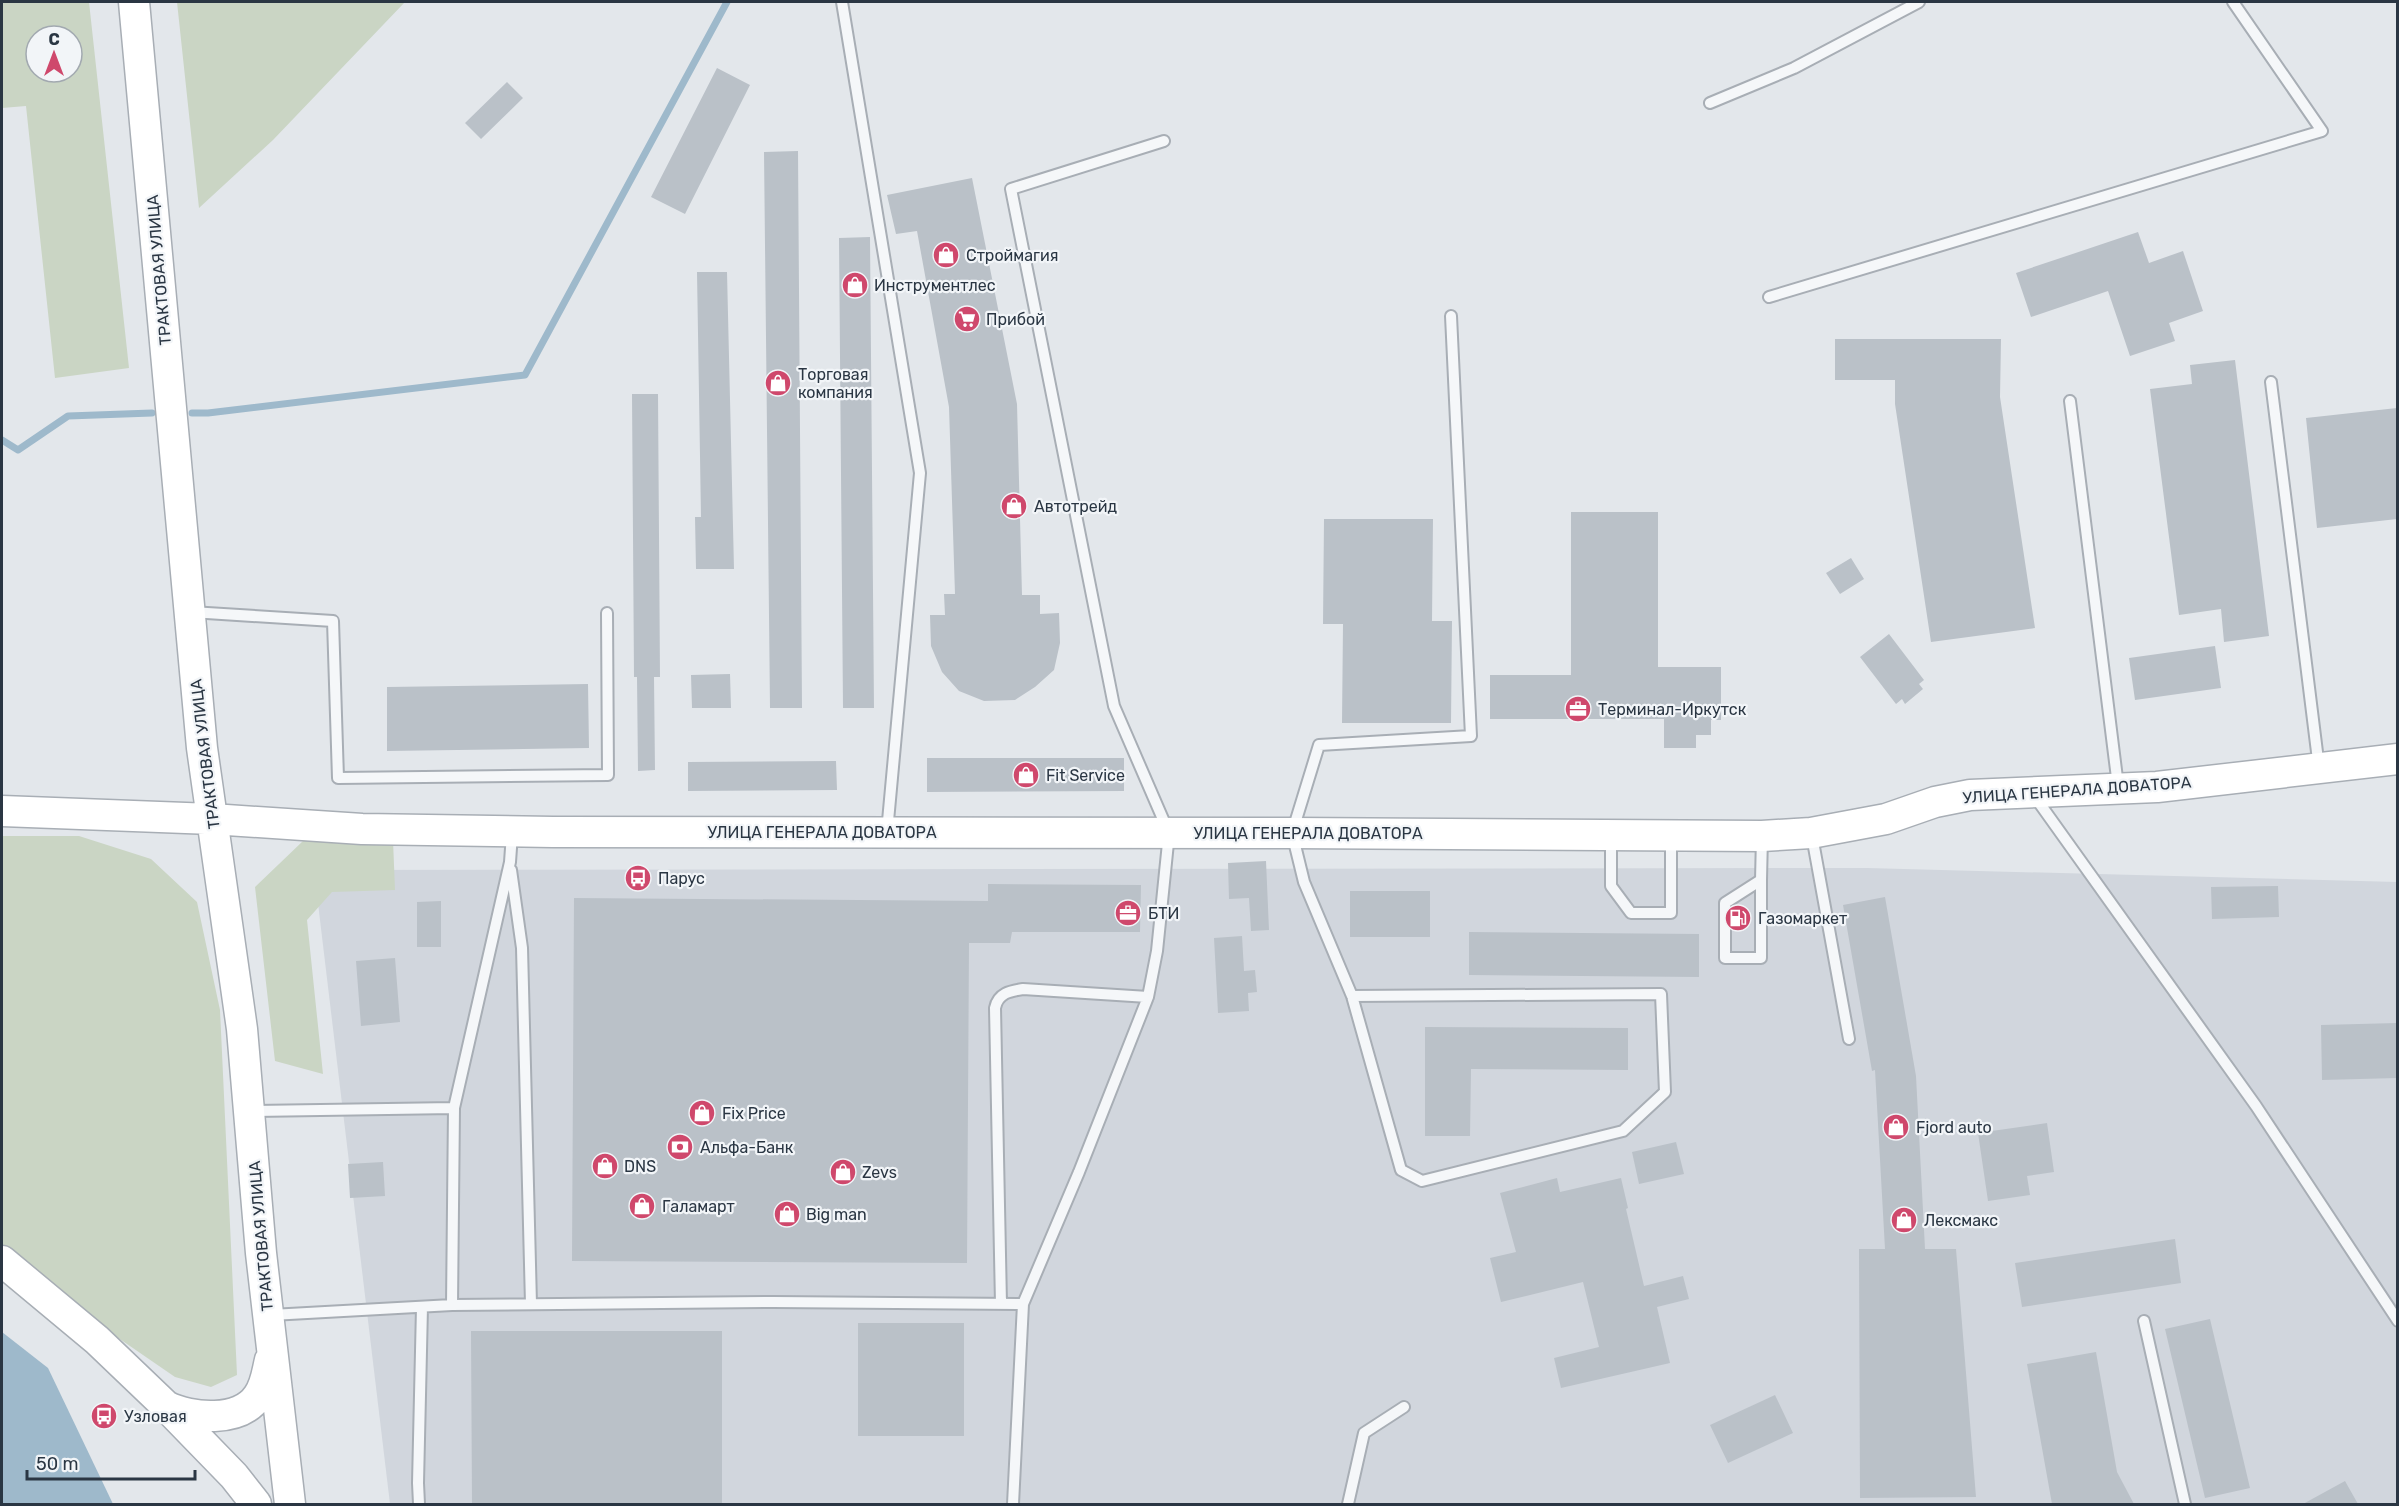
<svg xmlns="http://www.w3.org/2000/svg" width="2399" height="1506" viewBox="0 0 2399 1506" font-family="Rubik,sans-serif">
<style>
.built{fill:#d1d6dd}
.green{fill:#cad5c4;fill-rule:evenodd}
.water{fill:#9eb9cb}
.lines{fill:none;stroke-linecap:round;stroke-linejoin:round}
.stream{stroke:#9eb9cb;stroke-width:7}
.building{fill:#bac1c8}
.lane-casing{stroke:#a8aeb5;stroke-width:14}
.secondary-casing{stroke:#a8aeb5;stroke-width:33}
.lane{stroke:#f5f7f9;stroke-width:10}
.secondary{stroke:#fff;stroke-width:30}
.labels{text-anchor:middle;dominant-baseline:central;stroke-width:4.5;stroke-linejoin:round;paint-order:stroke}
.poi-label{font-size:16px;fill:#2a3643;stroke:#f2f5f8;text-anchor:start}
.street-label{font-size:16px;fill:#2a3643;stroke:#f2f5f8}
</style>
<rect width="100%" height="100%" fill="#e3e7eb"/>
<path class="built" d="M1867,868L2397,882V1504H390L314,870Z"/>
<path class="green" d="M2,2H89L129,368L55,378L26,106L2,108ZM36,36H72V72H36Z
M177,2H405L273,140L199,208Z
M2,836H79L151,859L197,902L220,1010L237,1375L211,1387L175,1377L2,1258Z
M393,840L395,890L332,892L307,920L323,1074L275,1061L255,887L303,841Z"/>
<path class="water" d="M2,1332L48,1368L113,1504H2Z"/>
<g class="lines">
<path class="stream" d="M192,413H208L525,375L727,2
M2,440L18,450L68,416L152,413"/>
</g>
<path class="building" d="M717,68L750,85L685,214L651,197Z
M507,82L523,98L481,139L465,123Z
M798,151L802,708H770L764,152Z
M972,178L1017,404L1022,595H1040V614L1059,613L1060,643L1054,670L1035,687L1015,700L984,701L959,691L942,672L931,646L930,615H945L944,594H955L949,407L917,231L896,234L887,195Z
M2138,232L2149,263L2183,251L2203,311L2169,323L2175,341L2130,356L2108,291L2031,317L2016,273Z
M870,237L874,708H843L839,238Z
M697,272H727L734,569H696L695,517H701Z
M1835,339H2001L2000,397L2035,628L1931,642L1895,404V380H1835Z
M2235,360L2269,636L2224,642L2221,609L2179,615L2150,389L2192,384L2190,365Z
M632,394H658L660,677H654L655,770L638,771L637,677H634Z
M2397,408V519L2317,528L2306,418Z
M1571,512H1658V667H1721V720H1711V735H1696V748H1664V719H1490V675H1571Z
M1324,519H1433L1432,621H1452L1451,723H1342L1343,624H1323Z
M1851,558L1864,579L1840,594L1826,573Z
M1889,634L1924,680L1919,684L1923,689L1905,704L1902,699L1896,704L1860,657Z
M2215,646L2221,688L2135,700L2129,658Z
M730,674L731,708H692L691,675Z
M588,684L589,748L387,751V687Z
M927,758H1124V791L927,792Z
M836,761L837,790L688,791V762Z
M1266,861L1269,930L1251,931L1249,898L1229,899L1228,863Z
M988,884L1141,885L1140,932H1012L1010,943H969L967,1263L572,1261L574,898L988,901Z
M2278,886L2279,917L2212,919L2211,887Z
M1350,891H1430V937H1350Z
M1885,897L1916,1076L1925,1249H1956L1976,1497L1860,1498L1859,1249H1885L1875,1070L1872,1071L1843,905Z
M441,901V947H417V902Z
M1469,932L1699,934V977L1469,975Z
M1242,936L1244,971L1255,970L1257,992L1248,993L1249,1011L1218,1013L1214,938Z
M395,958L400,1022L361,1026L356,961Z
M2397,1023V1078L2322,1080L2321,1025Z
M1425,1027L1628,1028V1070L1471,1069L1470,1136H1425Z
M2047,1123L2054,1172L2027,1176L2030,1195L1988,1201L1978,1133Z
M1676,1142L1684,1174L1639,1184L1632,1152Z
M383,1162L385,1196L350,1198L348,1164Z
M1557,1178L1560,1192L1621,1178L1628,1208L1626,1209L1644,1286L1683,1276L1689,1299L1657,1307L1670,1363L1561,1388L1554,1358L1599,1347L1583,1282L1501,1302L1490,1258L1516,1252L1500,1193Z
M2175,1239L2181,1283L2022,1307L2015,1263Z
M2210,1319L2250,1488L2205,1498L2165,1329Z
M858,1323H964V1436H858Z
M471,1331H722V1504H472Z
M2096,1352L2117,1472L2134,1504H2052L2027,1364Z
M1775,1395L1793,1433L1728,1463L1710,1425Z
M2345,1481L2358,1504H2303Z"/>
<g class="lines">
<defs>
<path id="lane" d="M842,2L920,473L887,832
M1710,103L1794,68L1919,2
M1769,297L2322,131L2233,2
M2271,382L2319,768
M2070,401L2118,786
M191,612L333,621L338,778L608,775L607,613
M2035,797L2256,1106L2398,1321
M1812,836L1849,1039
M1611,837V886L1631,913H1671V838
M511,870L522,948L531,1304
M1761,880V958H1725V903L1761,880L1762,836
M1352,996L1661,994L1665,1092L1623,1131L1422,1181L1401,1170L1352,996L1304,882L1292,833L1319,745L1471,736L1451,316
M250,1111L454,1108
M1001,1304L995,1008C998,993 1010,991 1023,989L1148,997
M452,1305L454,1108L510,862L512,834
M271,1315L452,1305L774,1302L1023,1304
M2144,1321L2185,1504
M419,1504L418,1483L422,1307
M1013,1504L1023,1304L1079,1172L1148,997L1157,951L1169,833L1114,706L1011,189L1164,141
M1348,1504L1364,1433L1404,1407"/>
<path id="secondary" d="M134,2L202,748L242,1029L261,1253L290,1504
M2,811L212,819L362,829L553,832L1292,833L1762,836L1811,833L1886,819L1935,802L1970,795L2157,787L2398,759
M2,1261L97,1340L166,1406L234,1476L256,1504
M166,1406C191,1419 240,1423 258,1396C266,1385 267,1372 270,1360"/>
</defs>
<use href="#lane" class="lane-casing"/>
<use href="#secondary" class="secondary-casing"/>
<use href="#lane" class="lane"/>
<use href="#secondary" class="secondary"/>
</g>
<defs>
<symbol id="shop-disc" viewBox="-11 -11 22 22"><circle r="9.5" fill="#cf486c" stroke="#f2f5f8"/><path d="M-5-2.5h2.3a2.7 3.5 0 0 1 5.4 0H5L5.5 6h-11ZM-1.5-2.5h3a1.5 2.3 0 0 0-3 0Z" fill="#fff"/></symbol>
<symbol id="supermarket-disc" viewBox="-11 -11 22 22"><circle r="9.5" fill="#cf486c" stroke="#f2f5f8"/><path d="M-6-5.5h2.5l.6 2H6L4.5 2H-2.5L-4.4-4H-6ZM-1.5 3.2a1.3 1.3 0 1 0 .1 0ZM3 3.2a1.3 1.3 0 1 0 .1 0Z" fill="#fff"/></symbol>
<symbol id="office-disc" viewBox="-11 -11 22 22"><circle r="9.5" fill="#cf486c" stroke="#f2f5f8"/><path d="M-6-3h4V-5.5h4V-3h4V5H-6ZM-1-4.5V-3h2v-1.5ZM-6 0V1H6V0Z" fill="#fff"/></symbol>
<symbol id="bus-disc" viewBox="-11 -11 22 22"><circle r="9.5" fill="#cf486c" stroke="#f2f5f8"/><path d="M-5-6H5V4H4V6H2V4H-2V6H-4V4H-5ZM-3.5-4V0h7V-4ZM-3.5 1.2v1.5H-2V1.2ZM2 1.2v1.5H3.5V1.2Z" fill="#fff"/></symbol>
<symbol id="fuel-disc" viewBox="-11 -11 22 22"><circle r="9.5" fill="#cf486c" stroke="#f2f5f8"/><path d="M-5.5-6h7V0h2V4h1.3V-2.5L3-4.5l.8-.8L6-3V5H2.5V1h-1V6h-7ZM-4.2-4.7v3.2H.2V-4.7Z" fill="#fff"/></symbol>
<symbol id="bank-disc" viewBox="-11 -11 22 22"><circle r="9.5" fill="#cf486c" stroke="#f2f5f8"/><path d="M-6-4H6V4H-6ZM0-2.3a2.3 2.3 0 1 0 0 4.6a2.3 2.3 0 1 0 0-4.6Z" fill="#fff"/></symbol>
</defs>
<g fill-rule="evenodd">
<use href="#shop-disc" x="931" y="240" width="30" height="30"/>
<use href="#shop-disc" x="840" y="270" width="30" height="30"/>
<use href="#supermarket-disc" x="952" y="304" width="30" height="30"/>
<use href="#shop-disc" x="763" y="368" width="30" height="30"/>
<use href="#shop-disc" x="999" y="491" width="30" height="30"/>
<use href="#office-disc" x="1563" y="694" width="30" height="30"/>
<use href="#shop-disc" x="1011" y="760" width="30" height="30"/>
<use href="#bus-disc" x="623" y="863" width="30" height="30"/>
<use href="#office-disc" x="1113" y="898" width="30" height="30"/>
<use href="#fuel-disc" x="1723" y="903" width="30" height="30"/>
<use href="#shop-disc" x="687" y="1098" width="30" height="30"/>
<use href="#shop-disc" x="1881" y="1112" width="30" height="30"/>
<use href="#bank-disc" x="665" y="1132" width="30" height="30"/>
<use href="#shop-disc" x="590" y="1151" width="30" height="30"/>
<use href="#shop-disc" x="828" y="1157" width="30" height="30"/>
<use href="#shop-disc" x="627" y="1191" width="30" height="30"/>
<use href="#shop-disc" x="772" y="1199" width="30" height="30"/>
<use href="#shop-disc" x="1889" y="1205" width="30" height="30"/>
<use href="#bus-disc" x="89" y="1401" width="30" height="30"/>
</g>
<g class="labels">
<g class="poi-label">
<text x="966" y="255">Строймагия</text>
<text x="874" y="285">Инструментлес</text>
<text x="986" y="319">Прибой</text>
<text x="798" y="374">Торговая<tspan x="798" dy="18">компания</tspan></text>
<text x="1034" y="506">Автотрейд</text>
<text x="1598" y="709">Терминал-Иркутск</text>
<text x="1046" y="775">Fit Service</text>
<text x="658" y="878">Парус</text>
<text x="1148" y="913">БТИ</text>
<text x="1758" y="918">Газомаркет</text>
<text x="722" y="1113">Fix Price</text>
<text x="1916" y="1127">Fjord auto</text>
<text x="700" y="1147">Альфа-Банк</text>
<text x="624" y="1166">DNS</text>
<text x="862" y="1172">Zevs</text>
<text x="662" y="1206">Галамарт</text>
<text x="806" y="1214">Big man</text>
<text x="1924" y="1220">Лексмакс</text>
<text x="124" y="1416">Узловая</text>
</g>
<g class="street-label">
<text transform="translate(159 270) rotate(-95)">ТРАКТОВАЯ УЛИЦА</text>
<text transform="translate(205 754) rotate(-97)">ТРАКТОВАЯ УЛИЦА</text>
<text transform="translate(2077 790) rotate(-4)">УЛИЦА ГЕНЕРАЛА ДОВАТОРА</text>
<text x="822" y="832">УЛИЦА ГЕНЕРАЛА ДОВАТОРА</text>
<text x="1308" y="833">УЛИЦА ГЕНЕРАЛА ДОВАТОРА</text>
<text transform="translate(261 1236) rotate(-95)">ТРАКТОВАЯ УЛИЦА</text>
</g>
</g>
<rect width="2399" height="1506" fill="none" stroke="#2a3643" stroke-width="6"/>
<g transform="translate(54 54)"><circle r="28" fill="#f2f5f8" stroke="#a2a9b0" stroke-width="1.5"/>
<path d="M0-4.5L10 22L0 15L-10 22Z" fill="#cf486c"/>
<text y="-9" font-size="16" font-weight="bold" text-anchor="middle" fill="#2a3643">С</text>
</g>
<path d="M27 1470v9h168v-9" fill="none" stroke="#2a3643" stroke-width="3"/>
<text x="36" y="1470" font-size="18" fill="#2a3643" stroke="#f2f5f8" stroke-width="4.5" paint-order="stroke">50 m</text>
</svg>
